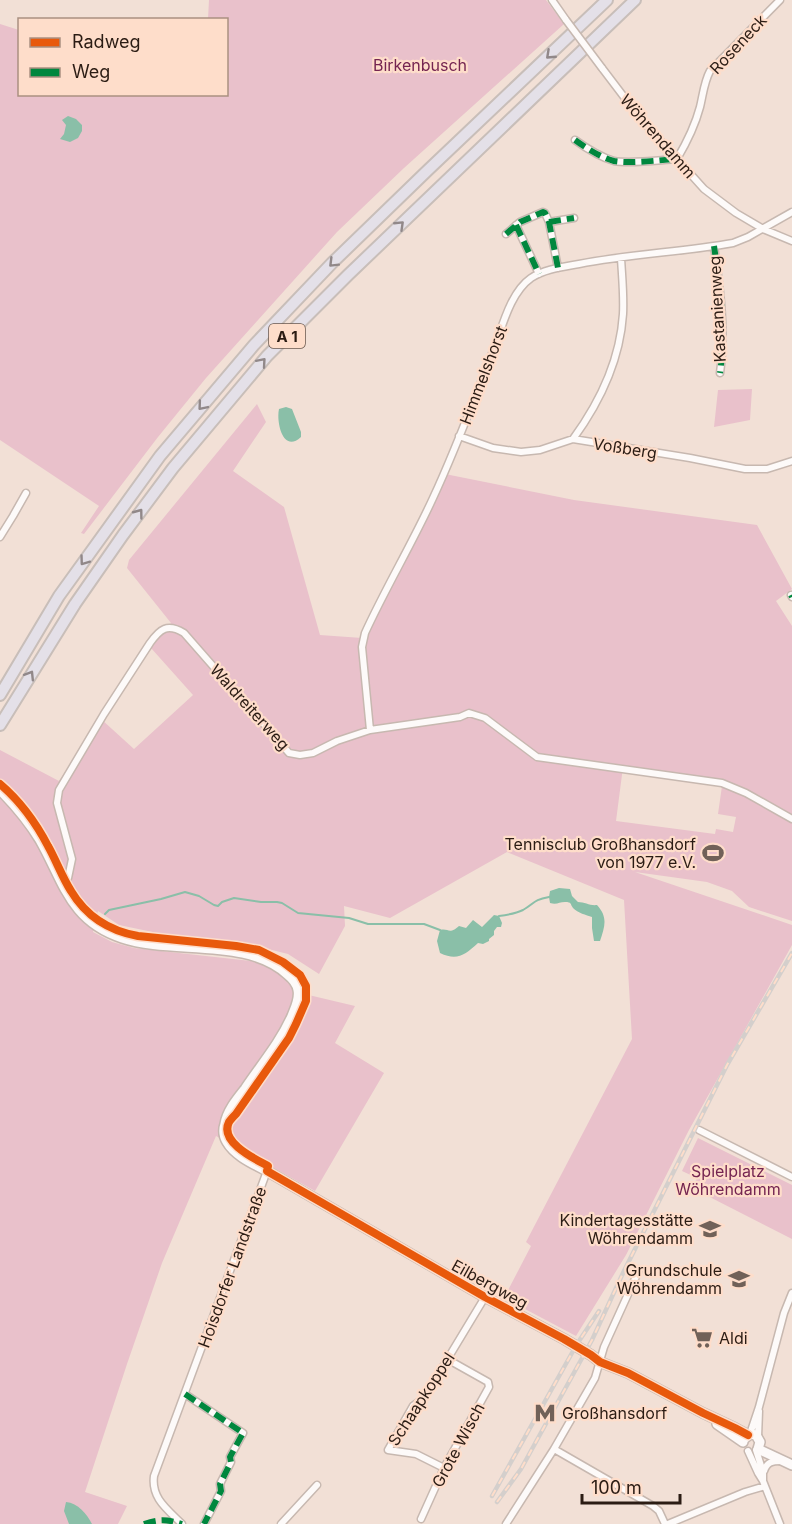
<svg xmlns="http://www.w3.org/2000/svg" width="792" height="1524" viewBox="0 0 792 1524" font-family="Inter,sans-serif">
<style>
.green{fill:#e9c1cb}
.water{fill:#8abfa8}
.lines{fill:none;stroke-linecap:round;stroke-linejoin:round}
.stream{stroke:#8abfa8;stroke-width:2}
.minor-casing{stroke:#c7b8b0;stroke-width:9}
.secondary-casing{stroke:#c7b8b0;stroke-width:12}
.motorway-casing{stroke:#c8beb9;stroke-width:14}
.minor{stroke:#fdfaf9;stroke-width:6}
.secondary{stroke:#fdfaf9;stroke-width:9}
.motorway{stroke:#e4e0e8;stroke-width:10}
.rail-casing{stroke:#d4cfcc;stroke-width:4.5}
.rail{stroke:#feddca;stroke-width:2;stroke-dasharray:7;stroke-linecap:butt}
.minor-bridge-casing{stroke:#c7b8b0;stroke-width:9;stroke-linecap:butt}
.minor-bridge{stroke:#fdfaf9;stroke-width:6}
.quiet{stroke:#00873e;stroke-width:6;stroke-dasharray:12 6;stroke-linecap:butt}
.cycleway-casing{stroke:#feddca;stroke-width:11}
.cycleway{stroke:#e8590c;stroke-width:8}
.oneway{stroke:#918889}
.labels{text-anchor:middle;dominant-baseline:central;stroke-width:4.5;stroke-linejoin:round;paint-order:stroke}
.shield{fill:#feddca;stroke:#6a564b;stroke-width:1.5}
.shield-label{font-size:15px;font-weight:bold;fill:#2b1c14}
.street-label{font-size:16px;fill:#2b1c14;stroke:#feddca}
.park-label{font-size:16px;fill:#752551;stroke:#feddca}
.poi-label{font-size:16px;fill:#2b1c14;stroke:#feddca;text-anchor:end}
</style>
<rect width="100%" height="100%" fill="#f2e0d6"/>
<path class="green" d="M209,0H546L564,24L404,168L337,232L206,378L158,437L84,534L81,533L99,506L0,440V24L19,30L20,94H226V20L208,19Z
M752,389L750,420L714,427L718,390Z
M257,404L266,422L233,471L284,507L320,635L362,638L445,474L574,500L757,525L792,589L776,601L792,626V816L747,790L623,767L616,821L715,834L716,829L733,832L736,817L718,814L722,786L750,798L792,823V921L749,907L732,891L707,882L635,872L792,925V945L689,1130L626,1255L576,1336L504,1298L531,1246L526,1242L632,1039L624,900L507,852L390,918L344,906L345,926L319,974L288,954L244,943L167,935L119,925L98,911L93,932L112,942L134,948L251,961L270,968L283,977L296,992L355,1006L335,1043L384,1073L315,1191L216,1136L162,1263L127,1364L85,1492L127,1506L118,1524H0V750L59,781L101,719L134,749L193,695L151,648L171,623L127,568L129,560Z
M698,1138L792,1185V1239L692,1188L697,1178L682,1171Z"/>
<path class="water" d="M68,116L76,119L82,125V131L78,138L70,142L60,139L64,134L66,125L62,120Z
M286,407L292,409L301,432V437C283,454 276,422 279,409Z
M559,888L570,889L572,896L578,902C585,902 590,906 597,905C608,917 605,926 600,941H594L592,928V917C586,915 578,913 573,908C570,904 572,902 565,902C559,902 557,905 550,903L549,897L550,891Z
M494,915L499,916L502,923L501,927H497L494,931V935L489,939V941L483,944L478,943C465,955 457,961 440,953L437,941L440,930C449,928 449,935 459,926L466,928L473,920L482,927Z
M66,1502C78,1503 87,1514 92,1524H69L64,1511Z"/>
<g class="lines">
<path class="stream" d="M105,914L109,910L161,899L185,892L199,896L214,905L218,906L222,902L234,898L261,902H277L282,903L298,913L349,918L368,924H424L440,930
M499,916C507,915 515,914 523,910C535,903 533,900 549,897"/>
<defs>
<path id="minor" d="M552,0L566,20
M602,68L640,118L704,189L736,213L763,229L792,241
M575,140C586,148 600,157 614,161C631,164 659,160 677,159C687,142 695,126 700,107C703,95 704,82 710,71L780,0
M549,222L574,218
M516,225L539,274
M506,234L520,222L543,212L545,213L549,222L558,268
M714,246C720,287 726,331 720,373
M459,436L493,448L521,452L540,450L573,439L690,458L745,469H767L792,461
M573,439C600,402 620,361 623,314C624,295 622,276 621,258
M0,537L13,516L26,493
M791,595L792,597
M370,730L362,647L365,633C386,587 412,544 433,498C456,449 475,397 495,346C503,324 511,292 531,278C545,269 563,267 579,264C630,254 682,252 733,243L748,237L792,212
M61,883L68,878L72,859L57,803L59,790L104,714L150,643C160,629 167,623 184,633L289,753L300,755L313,753L337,741L370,730L460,717L469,713L485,718L537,757L722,783L746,793L792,819
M699,1130L792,1177
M185,1394L243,1433L230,1457L231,1462L220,1484L221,1491L204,1524
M750,1434L759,1407L784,1313L792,1293
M758,1437L759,1411
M554,1449L653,1506L659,1511L665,1524
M756,1450L763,1472V1480
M748,1451L758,1473L763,1481L780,1524
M444,1468L416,1454L388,1450L413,1406L424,1398L485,1297
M764,1471C767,1462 772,1461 781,1461
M421,1519L444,1468L489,1387L488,1382L447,1359
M182,1524C167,1509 151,1498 154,1476L267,1171
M281,1524L317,1485
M506,1524L554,1449L595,1378L604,1347L639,1270
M668,1524L745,1492L765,1486"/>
<path id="secondary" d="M0,790C15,805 29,822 40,840C64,882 70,921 122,938C172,955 248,937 288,975C293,979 297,984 298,990C300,999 295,1008 292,1016C280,1043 261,1065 245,1089C237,1099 227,1111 225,1124C223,1130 224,1137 227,1142C235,1156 254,1164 267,1171L485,1297L564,1339L591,1355L600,1362L628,1373L703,1413L735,1428L748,1435
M717,1424L743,1442
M744,1439L750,1434L756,1435L760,1442L758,1449
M758,1449L792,1465"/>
<path id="motorway" d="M0,695L59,596L160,456L254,345L332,263L428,170L607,0
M0,725L75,604L123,535L173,468L267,356L348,275L635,0"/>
</defs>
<use href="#minor" class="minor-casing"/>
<use href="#secondary" class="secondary-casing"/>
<use href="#motorway" class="motorway-casing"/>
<use href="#minor" class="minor"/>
<use href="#secondary" class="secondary"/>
<use href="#motorway" class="motorway"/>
<defs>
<path id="rail" d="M492,1496L577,1344L599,1311
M497,1502L521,1469L592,1340L623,1273L727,1065L792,953"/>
</defs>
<use href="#rail" class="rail-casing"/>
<use href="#rail" class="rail"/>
<defs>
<path id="minor-bridge" d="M566,20L602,68"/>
</defs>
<use href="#minor-bridge" class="minor-bridge-casing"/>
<use href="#minor-bridge" class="minor-bridge"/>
<path class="quiet" d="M575,140C586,148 600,157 614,161C631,164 659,160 677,159
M549,222L574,218
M516,225L539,274
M506,234L520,222L543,212L545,213L549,222L558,268
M714,246C720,287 726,331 720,373
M791,595L792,597
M185,1394L243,1433L230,1457L231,1462L220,1484L221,1491L204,1524
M144,1524C159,1519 166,1519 182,1524"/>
<defs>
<path id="cycleway" d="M0,784C20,801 36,823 48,846C56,860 62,877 71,891C86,916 110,931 138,936L236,946L259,950L283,962L300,975L306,986V1001L296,1024L289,1038L236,1114C233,1117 231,1119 229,1122C219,1142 255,1159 268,1166L267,1171L485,1297L564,1339L591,1355L600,1362L628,1373L703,1413L735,1428L748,1435"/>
</defs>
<use href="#cycleway" class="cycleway-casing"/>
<use href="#cycleway" class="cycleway"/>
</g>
<defs><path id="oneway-chevron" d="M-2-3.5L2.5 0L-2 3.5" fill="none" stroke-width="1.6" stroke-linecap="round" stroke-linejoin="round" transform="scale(1.5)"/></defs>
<g class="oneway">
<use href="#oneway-chevron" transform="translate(550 55) rotate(137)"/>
<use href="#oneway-chevron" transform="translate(400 225) rotate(-44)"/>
<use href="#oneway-chevron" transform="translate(333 263) rotate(135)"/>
<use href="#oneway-chevron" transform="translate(262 362) rotate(-49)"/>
<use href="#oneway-chevron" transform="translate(202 406) rotate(130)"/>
<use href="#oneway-chevron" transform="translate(139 513) rotate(-53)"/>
<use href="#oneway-chevron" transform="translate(84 561) rotate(126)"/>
<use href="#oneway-chevron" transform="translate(30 675) rotate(-58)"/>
</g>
<defs>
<symbol id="stadium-bare" viewBox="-9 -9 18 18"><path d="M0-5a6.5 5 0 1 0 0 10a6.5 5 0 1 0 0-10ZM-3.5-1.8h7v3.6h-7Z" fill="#716158" stroke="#feddca" stroke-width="2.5" paint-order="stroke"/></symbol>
<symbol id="school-bare" viewBox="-9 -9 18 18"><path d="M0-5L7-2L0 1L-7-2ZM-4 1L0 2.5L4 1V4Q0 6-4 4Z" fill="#716158" stroke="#feddca" stroke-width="2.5" paint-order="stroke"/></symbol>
<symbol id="supermarket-bare" viewBox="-9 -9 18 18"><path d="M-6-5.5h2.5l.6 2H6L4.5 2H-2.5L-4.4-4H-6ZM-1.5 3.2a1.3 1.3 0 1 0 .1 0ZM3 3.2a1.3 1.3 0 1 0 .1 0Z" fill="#716158" stroke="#feddca" stroke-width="2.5" paint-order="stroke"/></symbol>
<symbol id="metro-bare" viewBox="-9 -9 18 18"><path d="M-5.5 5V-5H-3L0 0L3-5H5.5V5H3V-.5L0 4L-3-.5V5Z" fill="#716158" stroke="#feddca" stroke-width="2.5" paint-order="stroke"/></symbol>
</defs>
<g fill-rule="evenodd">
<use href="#stadium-bare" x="698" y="838" width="30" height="30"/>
<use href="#school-bare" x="695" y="1214" width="30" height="30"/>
<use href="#school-bare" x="724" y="1264" width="30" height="30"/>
<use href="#supermarket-bare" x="687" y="1323" width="30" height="30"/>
<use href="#metro-bare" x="530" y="1398" width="30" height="30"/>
</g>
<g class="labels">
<rect class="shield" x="269" y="324" width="36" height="24" rx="4.5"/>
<g class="shield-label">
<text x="287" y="336">A 1</text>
</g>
<g class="street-label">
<text transform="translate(738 44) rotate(-47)">Roseneck</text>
<text transform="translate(658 136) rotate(49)">Wöhrendamm</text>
<text transform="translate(717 309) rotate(-93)">Kastanienweg</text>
<text transform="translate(483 375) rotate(-69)">Himmelshorst</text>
<text transform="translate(625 448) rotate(9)">Voßberg</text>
<text transform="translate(250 707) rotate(48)">Waldreiterweg</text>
<text transform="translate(232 1267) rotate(-70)">Hoisdorfer Landstraße</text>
<text transform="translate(490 1284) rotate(29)">Eilbergweg</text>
<text transform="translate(421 1399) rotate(-57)">Schaapkoppel</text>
<text transform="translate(458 1445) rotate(-62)">Grote Wisch</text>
</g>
<g class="park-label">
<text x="420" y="65">Birkenbusch</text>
<text x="728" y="1171">Spielplatz<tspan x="728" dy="18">Wöhrendamm</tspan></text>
</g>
<g class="poi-label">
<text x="696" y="844">Tennisclub Großhansdorf<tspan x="696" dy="18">von 1977 e.V.</tspan></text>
<text x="693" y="1220">Kindertagesstätte<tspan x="693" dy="18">Wöhrendamm</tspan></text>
<text x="722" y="1270">Grundschule<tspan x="722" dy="18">Wöhrendamm</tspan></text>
<text x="719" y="1338" text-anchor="start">Aldi</text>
<text x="562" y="1413" text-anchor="start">Großhansdorf</text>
</g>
</g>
<rect x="18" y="18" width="210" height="78" fill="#feddca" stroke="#aa9081" stroke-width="1.5"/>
<rect x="30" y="38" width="30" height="9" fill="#e8590c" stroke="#aa9081" stroke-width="1.5"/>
<text x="72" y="48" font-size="18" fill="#2b1c14">Radweg</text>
<rect x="30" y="68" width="30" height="9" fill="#00873e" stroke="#aa9081" stroke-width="1.5"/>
<text x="72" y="78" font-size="18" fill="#2b1c14">Weg</text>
<path d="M582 1494v9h98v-9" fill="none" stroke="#2b1c14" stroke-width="3"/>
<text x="591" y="1494" font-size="18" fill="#2b1c14" stroke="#feddca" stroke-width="4.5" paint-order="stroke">100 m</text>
</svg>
